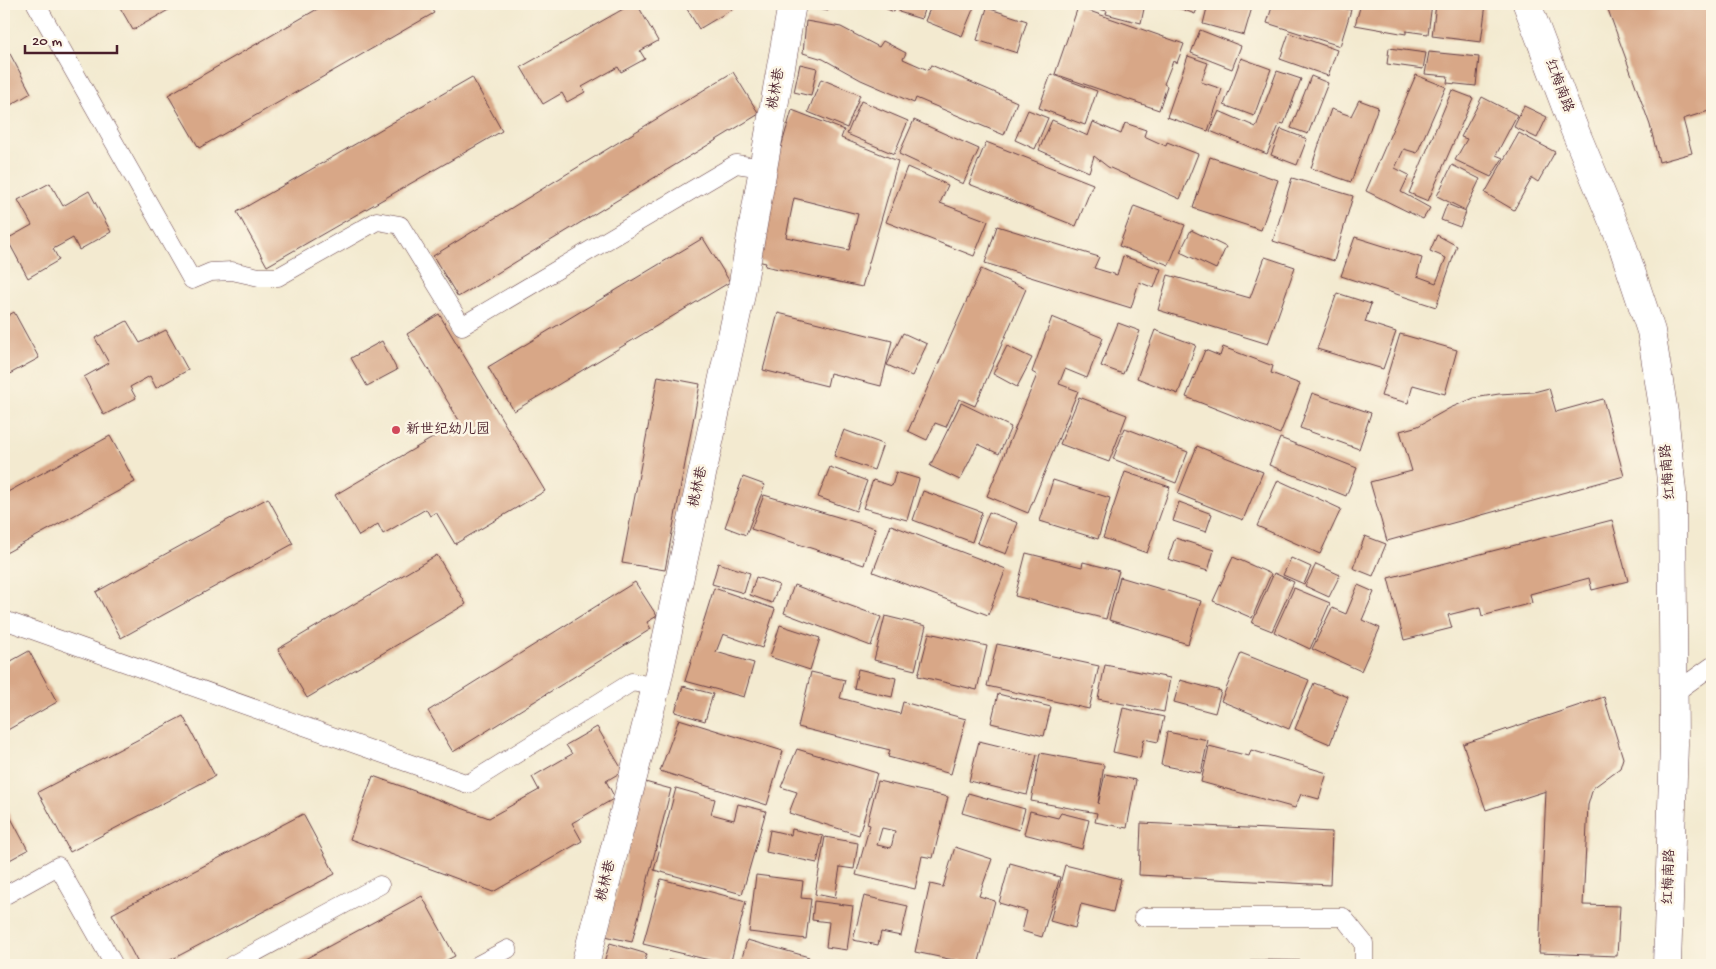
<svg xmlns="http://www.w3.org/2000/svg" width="1716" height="969" viewBox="0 0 1716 969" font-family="'Gochi Hand','LXGW WenKai TC',sans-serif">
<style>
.building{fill:#d8a787;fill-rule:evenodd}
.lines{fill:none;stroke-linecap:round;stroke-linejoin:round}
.service-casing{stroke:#633d44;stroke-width:19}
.minor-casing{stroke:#633d44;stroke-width:29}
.tertiary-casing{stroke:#633d44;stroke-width:29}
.service{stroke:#fff;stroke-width:18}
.minor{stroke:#fff;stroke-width:28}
.tertiary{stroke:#fff;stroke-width:28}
.poi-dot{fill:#d1495b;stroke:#fcf5e5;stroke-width:2}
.labels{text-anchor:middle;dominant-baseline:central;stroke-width:5;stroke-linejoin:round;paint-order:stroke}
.street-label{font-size:14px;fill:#4a1f2b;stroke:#fcf5e5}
.poi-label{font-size:14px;fill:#4a1f2b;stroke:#fcf5e5;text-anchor:start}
</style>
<rect width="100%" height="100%" fill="#fcf5e5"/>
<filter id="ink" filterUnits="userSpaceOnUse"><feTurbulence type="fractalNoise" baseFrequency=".02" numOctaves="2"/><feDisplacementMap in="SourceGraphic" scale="10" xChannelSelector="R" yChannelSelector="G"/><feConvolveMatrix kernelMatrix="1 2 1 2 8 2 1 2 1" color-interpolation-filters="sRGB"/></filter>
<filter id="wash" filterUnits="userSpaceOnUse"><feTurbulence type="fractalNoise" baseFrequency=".0096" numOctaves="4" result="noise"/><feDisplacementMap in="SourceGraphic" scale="20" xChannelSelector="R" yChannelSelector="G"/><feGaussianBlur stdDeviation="1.12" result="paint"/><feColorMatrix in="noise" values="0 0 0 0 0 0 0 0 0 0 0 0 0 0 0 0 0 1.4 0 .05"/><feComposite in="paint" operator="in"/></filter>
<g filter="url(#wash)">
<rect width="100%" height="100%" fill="#f3ead0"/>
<g id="blocks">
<path class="building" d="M118,4H179L133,30Z
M326,4H428L434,13L199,148L168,95Z
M632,4H637L658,41L640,51L645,59L621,72L618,67L582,87L585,92L567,102L562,93L543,104L521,67Z
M684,4H741L699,29Z
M810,4H829L828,11L810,7Z
M875,4H896L894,12Z
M901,4H926L921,19L899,12Z
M932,4H967L974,7L962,36L925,21Z
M1081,4H1145L1141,23L1106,14L1107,11Z
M1168,4H1199L1195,14Z
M1208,4H1253L1244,35L1203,24Z
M1273,4H1328L1351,10L1340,46L1267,23Z
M1361,4H1432L1428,34L1406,31V34L1355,25Z
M1436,4H1486L1481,42L1432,36Z
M1606,4H1712V110L1683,119L1692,153L1659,162L1650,125Z
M1078,7L1184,44L1177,63L1173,61L1164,84L1167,86L1159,110L1055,74Z
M987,8L1027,21L1017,53L977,40Z
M806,21L841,27L879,47L883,41L906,53L903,59L928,70L931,65L1017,102L1004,135L916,98L914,103L861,80L823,59L803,53Z
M1200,30L1241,46L1232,69L1191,53Z
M1289,33L1337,50L1328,76L1280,59Z
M1389,48L1426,53L1423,69L1387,64Z
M9,52L31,93L4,109V55Z
M1429,52L1479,57L1476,86L1447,83L1448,76L1425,74Z
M1188,56L1208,63L1201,82L1222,89L1208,131L1167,117Z
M1241,58L1271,69L1254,116L1224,105Z
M800,64L817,68L811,96L794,92Z
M1277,71L1301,79L1284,124L1280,123L1267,154L1210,131L1219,111L1256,127Z
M733,72L759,114L458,297L433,256Z
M1051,74L1097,91L1085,125L1039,108Z
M1416,75L1446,87L1417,153L1404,149L1395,168L1409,175L1401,192L1430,208L1423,219L1366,191Z
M1311,76L1328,83L1308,134L1291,128Z
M472,77L502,131L267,266L237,212Z
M821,79L860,95L847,128L808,112Z
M1452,90L1473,98L1428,201L1409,193Z
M1482,97L1517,115L1496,155L1503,158L1491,177L1455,160L1467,139L1461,137Z
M1359,100L1378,107L1351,182L1311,168L1331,109L1351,116Z
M861,101L908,121L894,154L847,134Z
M1524,106L1547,117L1537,138L1514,127Z
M792,110L844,130L841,138L898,161L862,287L765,266L766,263L757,261L774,171ZM794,198L858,214L849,250L786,237Z
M1028,110L1048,118L1035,149L1015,140Z
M914,120L979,149L963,184L899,154Z
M1052,120L1088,136L1093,122L1121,134L1125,123L1146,130L1144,136L1166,146L1167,142L1198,154L1180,199L1108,167L1094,156L1089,172L1039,150Z
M1281,129L1307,139L1297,165L1271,155Z
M1519,133L1555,152L1538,182L1532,178L1514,210L1485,193Z
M986,142L1093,184L1076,226L969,184Z
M1210,157L1278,180L1261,230L1193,208Z
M1452,165L1480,179L1465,210L1437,196Z
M907,167L948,185L940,203L988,221L974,256L886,222Z
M1292,178L1353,196L1334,261L1273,241Z
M50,183L63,206L89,191L111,232L79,250L73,238L53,249L59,260L28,278L7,239L32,225L18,200Z
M1447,204L1466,212L1460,227L1441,220Z
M1134,206L1185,225L1169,265L1119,246Z
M997,226L1099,257L1094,268L1117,275L1123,256L1161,269L1154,288L1139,282L1131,308L985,263Z
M1191,230L1226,247L1216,269L1180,252Z
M1437,235L1457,246L1436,307L1341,276L1355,237L1422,258L1417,276L1436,283L1446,258L1430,251Z
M703,238L730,282L514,411L488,367Z
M1265,257L1295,267L1268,344L1158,310L1168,275L1250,298Z
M981,269L1026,289L975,406L959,399L946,427L935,423L927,440L908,431Z
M1337,293L1371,304L1365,322L1396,332L1383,369L1317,349Z
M14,312L39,358L4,377V318Z
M778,313L892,341L881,386L830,373L827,386L763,370Z
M439,314L545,491L455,544L436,512L430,516L426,509L383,534L378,524L359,536L335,495L460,422L407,334Z
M1052,317L1103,338L1087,378L1065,369L1059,384L1078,391L1028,513L987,496L1037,375L1032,372Z
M127,321L140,343L166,330L188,370L156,388L150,376L130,387L136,398L104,415L84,377L109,363L95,338Z
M1118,323L1140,331L1123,374L1101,366Z
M1155,330L1196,345L1178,394L1137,378Z
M903,333L927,344L912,376L887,365Z
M1400,334L1457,350L1445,394L1413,385L1408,403L1381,396Z
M382,341L397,370L367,386L351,358Z
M1007,346L1032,358L1017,387L993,374Z
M1223,347L1273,366L1271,373L1300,384L1280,434L1186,397L1205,350L1220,356Z
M658,376L700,384L665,570L622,563Z
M1549,388L1556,412L1603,399L1624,476L1387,541L1370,482L1412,471L1400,431L1418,426L1450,408L1474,398L1499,394L1534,392Z
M1312,393L1371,413L1359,449L1300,428Z
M1079,397L1127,415L1109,462L1060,444Z
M961,403L1011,427L999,454L978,444L960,480L930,466Z
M1125,428L1188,452L1176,483L1113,459Z
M844,430L883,444L874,470L834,456Z
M110,436L135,482L4,554V494Z
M1280,438L1357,468L1346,496L1269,465Z
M1197,446L1263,472L1243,520L1178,494Z
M830,467L867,481L856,511L818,497Z
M896,472L919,479L907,520L863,508L873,480L892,486Z
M1125,472L1170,487L1147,553L1103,538Z
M743,477L765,485L746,535L725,527Z
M1053,480L1110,498L1098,539L1040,521Z
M1278,480L1341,509L1320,554L1257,526Z
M923,491L982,512L972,542L913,520Z
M764,495L875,528L864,565L751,529Z
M268,498L293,544L121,638L96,592Z
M1179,502L1212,514L1206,532L1173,521Z
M989,512L1018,523L1006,554L977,543Z
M1612,520L1628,581L1592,590L1589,578L1530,594L1532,603L1482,616L1480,607L1448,615L1452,628L1404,640L1388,578Z
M891,525L1006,569L988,615L873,572Z
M1365,536L1386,544L1373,576L1353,568Z
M1175,538L1214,550L1208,571L1168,559Z
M1026,553L1082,567L1083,562L1119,571L1106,619L1015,596Z
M437,555L466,604L307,698L278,649Z
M1233,557L1271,574L1252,618L1213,601Z
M1291,558L1311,567L1304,584L1283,575Z
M718,563L750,573L744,593L712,584Z
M1316,564L1340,575L1329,597L1305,586Z
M1274,573L1294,582L1272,631L1252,623Z
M756,577L779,585L772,603L750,595Z
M1120,577L1201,601L1188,644L1109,620Z
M635,582L657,616L647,622L651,629L453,752L428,711Z
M794,585L881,617L871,646L784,613Z
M1358,585L1374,592L1362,620L1380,628L1361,671L1312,649L1332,608L1346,614Z
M714,588L775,609L762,648L723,634L716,652L754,663L744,697L685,681Z
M1294,588L1330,603L1310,649L1274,632Z
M885,616L926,626L915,670L874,660Z
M780,625L820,638L810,670L770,657Z
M929,633L987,646L977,690L918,676Z
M997,644L1099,666L1089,709L987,686Z
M29,651L57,702L4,732V665Z
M1241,653L1309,680L1289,729L1221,701Z
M1105,665L1170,678L1164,712L1098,699Z
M858,669L896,678L892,697L854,688Z
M811,672L845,680L840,698L900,714L903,702L966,719L951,774L888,757L890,750L798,727Z
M1180,680L1221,691L1215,713L1174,702Z
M1314,683L1348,697L1330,744L1295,729Z
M683,686L713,694L705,721L675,712Z
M998,694L1051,707L1044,736L991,723Z
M1604,697L1623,758L1620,768L1593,788L1588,805L1583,905L1620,906L1617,956L1539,953L1546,791L1486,810L1463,744Z
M1123,708L1164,717L1158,742L1144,739L1140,758L1113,752Z
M183,716L215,776L70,852L38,792Z
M679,719L783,751L767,805L660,771Z
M597,727L623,771L606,781L615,798L572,823L582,841L493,892L350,839L373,776L489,818L539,790L532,777L572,754L566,745Z
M1167,732L1208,740L1201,773L1161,765Z
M979,741L1037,755L1027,795L969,781Z
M1209,746L1249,756L1251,750L1327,773L1319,799L1301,794L1295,808L1201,782Z
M797,749L877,773L859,835L789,813L797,792L781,787Z
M1040,753L1104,765L1098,804L1105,774L1136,780L1127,828L1095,822L1097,813L1031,801Z
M878,781L948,797L933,858L922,856L915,889L856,875L870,825L867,824ZM882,828L895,831L891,848L877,845Z
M645,782L671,789L632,942L605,936Z
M676,788L715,799L711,814L734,820L738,804L766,811L742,894L654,870Z
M968,793L1025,809L1019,830L962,813Z
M4,805L28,850L4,863Z
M1030,811L1058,818L1061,813L1089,820L1082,849L1024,834Z
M303,814L335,874L161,965H139L112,914Z
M1141,823L1332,832L1330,885L1139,875Z
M792,829L823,836L817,863L766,852L770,830L791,835Z
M825,837L858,843L854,869L840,867L835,898L815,894Z
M955,847L992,859L979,896L995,901L978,965L915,952L930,884L943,887Z
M1010,863L1060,877L1042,937L1022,931L1027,911L999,903Z
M1065,865L1121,879L1113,912L1081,904L1075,928L1050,921Z
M756,875L803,881L801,898L811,899L806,939L749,932Z
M661,879L746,901L730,965L643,944Z
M422,896L455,956L437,965H294Z
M864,896L908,906L901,936L881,932L878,945L853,940Z
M814,901L853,906L847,950L826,947L829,922L812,920Z
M747,940L809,957L807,965H740Z
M610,943L647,954L643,965H603Z
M668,960L685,965H666Z
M1251,960L1343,961V965H1251Z"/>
</g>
</g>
<g filter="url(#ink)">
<use href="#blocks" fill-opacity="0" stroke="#633d44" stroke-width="1"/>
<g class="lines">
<defs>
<path id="service" d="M36,4L192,280L211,272L232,271L259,277H278L377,221L400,225L462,326L736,164L763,168
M4,620L468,784L632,682L656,687
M1673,694L1712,666
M4,896L58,866L114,965
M1143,917H1343L1364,943V965
M232,965L380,885
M478,965L508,949"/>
<path id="minor" d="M585,965L656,687L740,299L792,4"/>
<path id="tertiary" d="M1527,4L1573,126L1621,241L1651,331L1664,413L1672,491L1674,744L1667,965"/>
</defs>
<use href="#service" class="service-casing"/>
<use href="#minor" class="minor-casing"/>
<use href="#tertiary" class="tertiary-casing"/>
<use href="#service" class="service"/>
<use href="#minor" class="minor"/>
<use href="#tertiary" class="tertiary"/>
</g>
</g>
<circle class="poi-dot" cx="396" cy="430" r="5"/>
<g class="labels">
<g class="street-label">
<text transform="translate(1558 86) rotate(69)">红梅南路</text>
<text transform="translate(777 89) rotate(-80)">桃林巷</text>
<text transform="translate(1669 472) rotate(-95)">红梅南路</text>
<text transform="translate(699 487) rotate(-78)">桃林巷</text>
<text transform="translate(1670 877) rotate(-88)">红梅南路</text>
<text transform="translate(607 881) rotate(-76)">桃林巷</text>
</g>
<g class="poi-label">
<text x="406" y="430">新世纪幼儿园</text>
</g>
</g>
<rect width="1716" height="969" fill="none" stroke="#fcf5e5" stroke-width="20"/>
<path d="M25 45v8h92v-8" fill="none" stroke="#4a1f2b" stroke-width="2.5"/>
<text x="32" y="45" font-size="15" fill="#4a1f2b" stroke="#fcf5e5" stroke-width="4" paint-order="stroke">20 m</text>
</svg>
